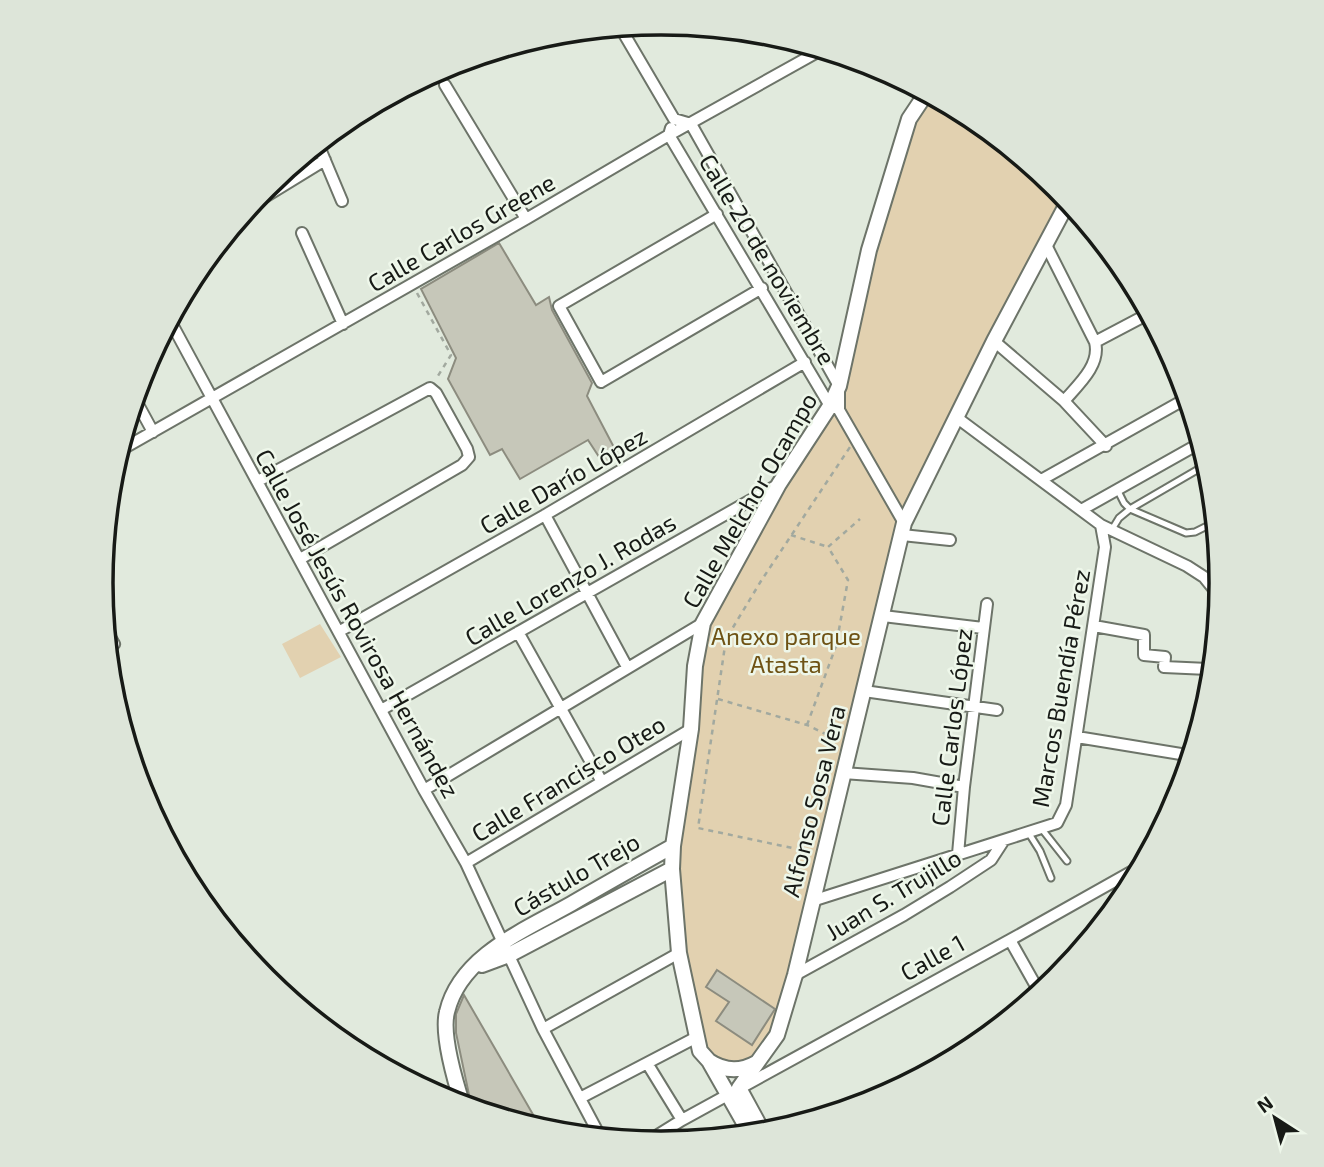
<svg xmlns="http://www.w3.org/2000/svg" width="1324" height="1167" viewBox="0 0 1324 1167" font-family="'Exo 2',sans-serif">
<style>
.green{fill:#e2d1b0}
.building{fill:#c6c7b9;stroke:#8c8c7f;stroke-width:2}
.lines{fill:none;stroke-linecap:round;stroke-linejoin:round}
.service-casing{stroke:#6d7469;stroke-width:9}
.minor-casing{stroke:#6d7469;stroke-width:14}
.tertiary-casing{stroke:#6d7469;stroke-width:18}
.path{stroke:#a2a99f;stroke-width:2.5;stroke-dasharray:5 5;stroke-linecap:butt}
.service{stroke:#fff;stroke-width:5}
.minor{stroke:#fff;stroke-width:10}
.tertiary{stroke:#fff;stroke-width:14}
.labels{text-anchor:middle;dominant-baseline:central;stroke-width:5;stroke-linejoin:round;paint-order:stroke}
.street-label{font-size:24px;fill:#171a16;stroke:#eef7ea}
.park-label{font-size:24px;fill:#6e5214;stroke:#eef7ea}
.rim{fill:none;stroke:#171a16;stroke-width:3.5}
</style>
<rect width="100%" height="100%" fill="#e1eadd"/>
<path class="green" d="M928,93L974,117L1059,187L1069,200L904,523L777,1035L743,1069L700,1051L672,869L703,623L839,386L909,119Z
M320,624L341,657L300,678L282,644Z"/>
<path class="building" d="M499,243L536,305L549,297L552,310L592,383L587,396L618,455L605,466L588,440L520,479L502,449L490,455L448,379L456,358L421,289Z
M717,970L775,1009L752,1045L716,1021L729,1002L706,987Z
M464,995L542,1130L472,1109L456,1033V1014Z"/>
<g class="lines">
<defs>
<path id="service" d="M1117,489L1124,503L1130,509L1186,533L1195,532L1217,521
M1111,531L1119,518L1130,509L1209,463
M1041,828L1067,861
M1028,832L1040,851L1051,878"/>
<path id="minor" d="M620,27L674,119L691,124L839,386V410L904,523
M445,85L526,219
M671,128L669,135L830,406L835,408
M318,144L342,201
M250,206L325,160
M717,214L559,306L601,382L762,288
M302,233L343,324
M1046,245L1095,342C1101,365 1078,385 1064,401
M173,326L424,790L466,863L543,1029L601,1138
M994,341L1064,401L1106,446
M1095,342L1150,313
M135,399L153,432
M119,451L526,219L669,135L823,49
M1041,480L1189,397
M258,481L430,388L436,393L467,449L469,457L462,465L300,559
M1081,510L1202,442
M545,515L627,667
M1101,525L1187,566L1204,577L1221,598
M902,535L950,540
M883,616L983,628
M1094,626L1144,635V655L1165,657L1164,667L1208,669L1199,734
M106,630L114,644L108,649
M340,631L545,515L805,362
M518,632L602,782
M864,691L997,710
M381,710L779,484
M1077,737L1193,756
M843,773L913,778L964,787
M424,790L703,623
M958,854L964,787L987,604
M466,863L691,729
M812,901L1057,823L1066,805L1105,547L1101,525L956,417
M1010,940L1041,995
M795,975L904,915L950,887L991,860L1004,840
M543,1029L679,953
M956,1059L979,1046
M647,1063L682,1120
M580,1098L695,1038
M645,1143L682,1120L1010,940L1145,864"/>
<path id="tertiary" d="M482,965L509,955L672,869
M709,1061C724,1071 740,1072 756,1063
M463,1106C456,1084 441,1035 447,1012C460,956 525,930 571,904C605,884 639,865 673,846
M764,1134L739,1088L777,1035L795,975L904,523L994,341L1069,200
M751,1135L709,1061L700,1051L679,953L672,869L673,846L691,729L695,666L703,623L779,484L830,406L839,386L869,250L909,119L927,92"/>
</defs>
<use href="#service" class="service-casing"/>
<use href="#minor" class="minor-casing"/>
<use href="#tertiary" class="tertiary-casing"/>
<path class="path" d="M417,293L451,355L436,379
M791,535L828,547
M718,699L807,725L840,741
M807,725L836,646L848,580L828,547L860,519
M811,852L698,828L726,639L761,581L850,447"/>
<use href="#service" class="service"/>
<use href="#minor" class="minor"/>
<use href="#tertiary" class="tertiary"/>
</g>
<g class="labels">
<g class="street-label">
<text transform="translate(461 232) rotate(-30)">Calle Carlos Greene</text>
<text transform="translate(768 259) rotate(59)">Calle 20 de noviembre</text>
<text transform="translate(563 480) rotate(-30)">Calle Darío López</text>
<text transform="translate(749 500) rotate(-60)">Calle Melchor Ocampo</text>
<text transform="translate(570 579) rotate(-30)">Calle Lorenzo J. Rodas</text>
<text transform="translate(358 623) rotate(61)">Calle José Jesús Rovirosa Hernández</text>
<text transform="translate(1060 688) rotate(-80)">Marcos Buendía Pérez</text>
<text transform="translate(951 727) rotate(-83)">Calle Carlos López</text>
<text transform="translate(568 778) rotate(-31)">Calle Francisco Oteo</text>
<text transform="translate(813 801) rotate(-76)">Alfonso Sosa Vera</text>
<text transform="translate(576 874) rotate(-30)">Cástulo Trejo</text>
<text transform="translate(893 894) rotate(-31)">Juan S. Trujillo</text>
<text transform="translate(932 957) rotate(-29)">Calle 1</text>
</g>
<g class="park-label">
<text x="786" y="635">Anexo parque<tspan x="786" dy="28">Atasta</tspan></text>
</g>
</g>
<path d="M0 0H1324V1167H0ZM113 583a548 548 0 1 1 1096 0a548 548 0 1 1-1096 0Z" fill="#dde5d9" fill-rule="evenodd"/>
<path class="rim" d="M113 583a548 548 0 1 1 1096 0a548 548 0 1 1-1096 0Z"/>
<g transform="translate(1275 1118) rotate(324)" stroke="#eef7ea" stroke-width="5" paint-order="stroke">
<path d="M0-5L12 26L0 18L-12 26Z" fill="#171a16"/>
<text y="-10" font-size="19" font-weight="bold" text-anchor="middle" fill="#171a16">N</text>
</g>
</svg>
